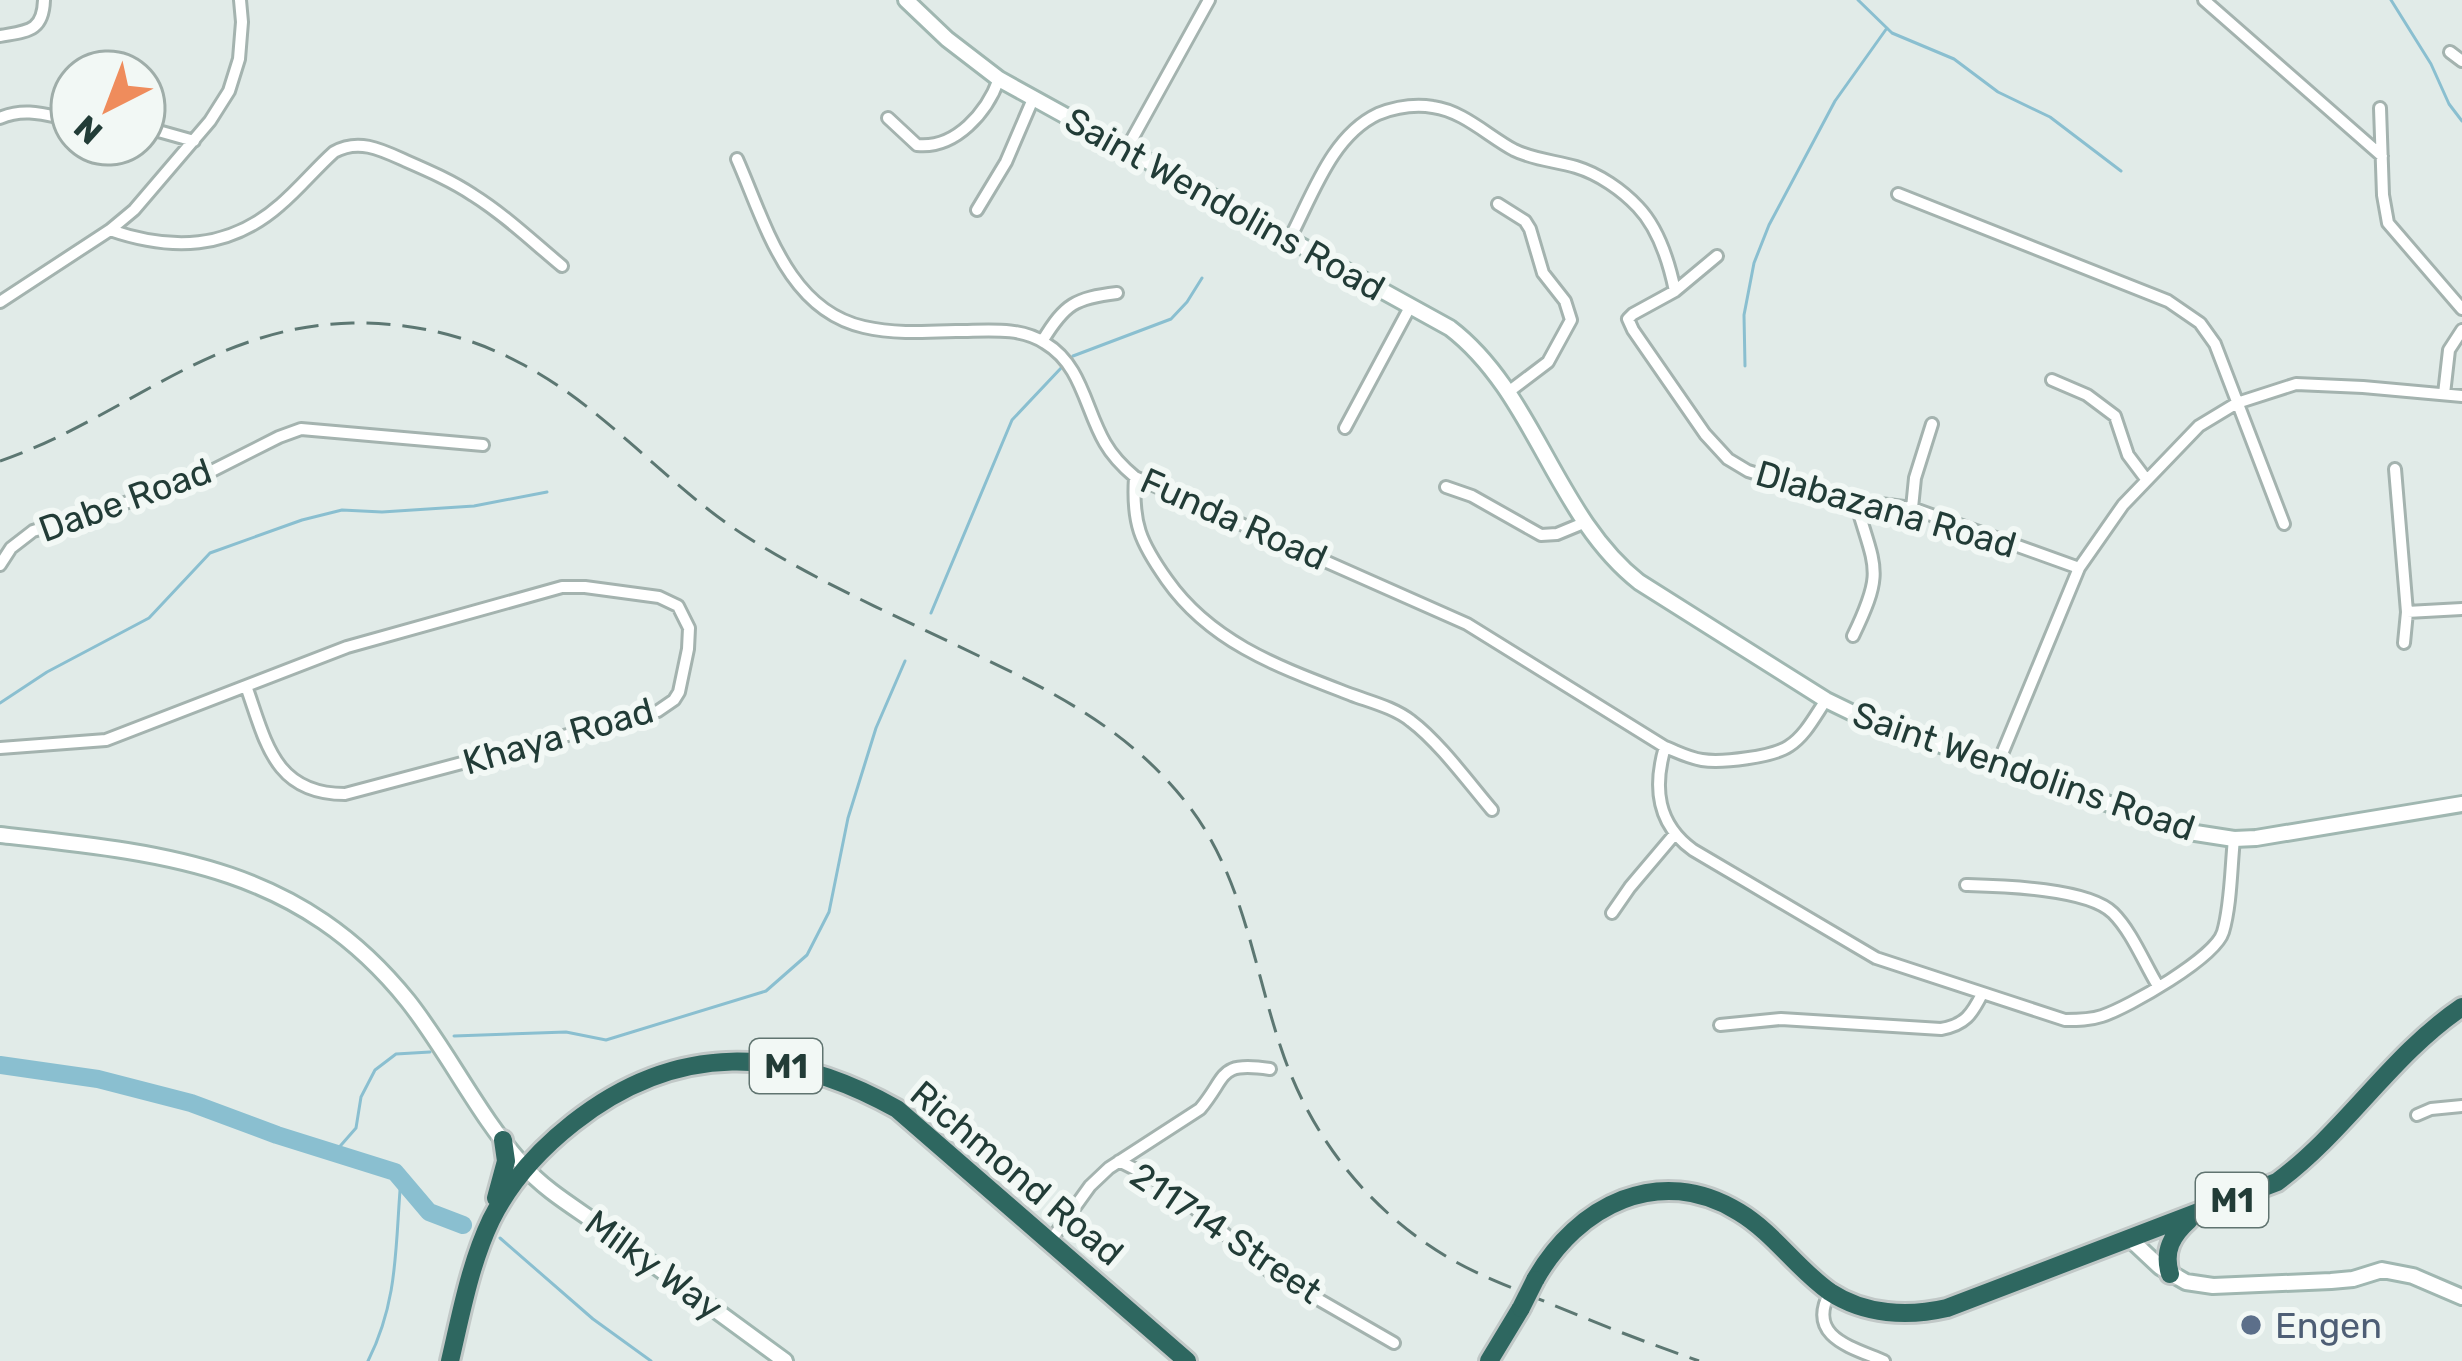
<svg xmlns="http://www.w3.org/2000/svg" width="2462" height="1361" viewBox="0 0 2462 1361" font-family="Rubik,sans-serif">
<style>
.lines{fill:none;stroke-linecap:round;stroke-linejoin:round}
.stream{stroke:#8abfd0;stroke-width:3}
.river{stroke:#8abfd0;stroke-width:18}
.street-casing{stroke:#a4b3af;stroke-width:16}
.secondary-casing{stroke:#a0b7b1;stroke-width:20}
.highway-casing{stroke:#c1c8c7;stroke-width:24}
.street{stroke:#fff;stroke-width:10}
.secondary{stroke:#fff;stroke-width:14}
.highway{stroke:#2e6760;stroke-width:18}
.rail{stroke:#5c7772;stroke-width:3;stroke-dasharray:24 12;stroke-linecap:butt}
.highway-bridge-casing{stroke:#c1c8c7;stroke-width:24;stroke-linecap:butt}
.highway-bridge{stroke:#2e6760;stroke-width:18}
.service-dot{fill:#5c6f8a;stroke:#f2f8f5;stroke-width:4.5}
.labels{text-anchor:middle;dominant-baseline:central;stroke-width:12;stroke-linejoin:round;paint-order:stroke}
.shield{fill:#f2f8f5;stroke:#607470;stroke-width:3}
.shield-label{font-size:33px;font-weight:bold;fill:#223c37}
.street-label{font-size:36px;fill:#223c37;stroke:#f2f8f5}
.service-label{font-size:36px;fill:#4e5e75;stroke:#f2f8f5;text-anchor:start}
</style>
<rect width="100%" height="100%" fill="#e1ebe8"/>
<g class="lines">
<path class="stream" d="M1858,0L1892,33L1954,59L1998,92L2050,117L2121,171
M2391,0L2431,64L2449,104L2462,121
M1073,356L1171,319L1187,302L1202,278
M1745,366L1744,315L1754,263L1769,225L1835,101L1887,28
M931,613L1012,420L1062,367
M0,703L47,672L149,618L210,553L302,520L342,510L382,512L474,506L547,492
M454,1036L566,1032L606,1040L766,991L807,955L829,912L848,818L876,728L905,661
M335,1152L356,1128L361,1097L375,1070L396,1054L430,1052
M500,1238L593,1319L651,1361
M368,1361C399,1299 395,1246 401,1178"/>
<path class="river" d="M0,1065L98,1079L191,1103L277,1135L395,1172L429,1212L463,1225"/>
<defs>
<path id="street" d="M2204,0L2382,156
M0,36C27,31 43,32 44,0
M2450,52L2462,61
M2380,108L2383,195L2388,223L2462,309
M0,118C25,107 46,115 72,120
M888,118L917,145C956,149 987,112 999,79
M144,127L194,141
M1126,150L1209,0
M737,159C765,222 787,310 864,327C894,334 926,332 956,331C986,331 1019,326 1045,343C1082,365 1085,409 1105,443C1113,457 1123,467 1135,477L1467,624L1665,747C1678,752 1689,758 1702,760C1722,763 1773,757 1789,746C1805,736 1815,716 1826,700
M1898,194L2168,301L2200,323L2215,344L2284,524
M1498,204L1525,221L1530,229L1543,273L1565,301L1571,320L1548,362L1507,393
M977,210L1006,162L1033,99
M110,230C171,251 229,250 280,205C299,189 315,169 334,152C359,138 382,150 406,161C429,171 452,181 473,195C505,215 533,242 562,266
M1289,240C1312,197 1331,136 1378,114C1396,107 1414,104 1433,107C1463,111 1488,136 1514,150C1534,160 1556,161 1576,167C1599,174 1622,190 1638,207C1659,229 1669,262 1675,291
M1717,256L1675,291L1633,314L1628,319L1633,330L1705,434L1728,459L1748,471L1840,499L1912,508L2079,568
M0,302L110,230L134,210L210,121L229,91L239,59L242,22L240,0
M1043,340C1065,304 1075,298 1117,293
M2052,380L2087,395L2115,416L2128,455L2146,479
M2444,394L2449,350L2462,330
M1345,428L1410,307
M2395,469L2407,612L2404,643
M1135,477C1132,523 1140,542 1167,580C1212,644 1282,668 1352,695C1371,702 1395,708 1411,721C1439,742 1469,783 1492,810
M1446,487L1472,496L1541,535L1557,534L1586,522
M1912,508L1915,478L1932,424
M0,565L11,548L33,531L184,485L279,437L301,429L483,445
M2407,612L2462,609
M1853,636C1885,570 1875,569 1856,503
M1665,747C1653,788 1657,824 1693,850L1876,958L2065,1020C2078,1020 2090,1020 2102,1016C2129,1007 2215,958 2223,932C2231,905 2231,867 2234,839
M0,748L106,740L347,647L562,587H585L659,597L678,606L689,628L688,649L679,692L674,700L658,711L345,794C274,794 266,742 246,686
M1997,766L2079,568L2123,505L2199,426L2237,403L2296,384L2363,387L2462,396
M1966,885C2001,886 2088,888 2113,913C2132,932 2144,963 2158,986
M1612,913L1630,887L1674,835
M1720,1025L1781,1019L1941,1029C1965,1025 1972,1014 1982,994
M2417,1115L2431,1109L2462,1106
M1119,1161L1167,1185L1269,1271L1394,1343
M1049,1243L1090,1186L1109,1168L1200,1109C1228,1076 1217,1061 1270,1069
M1830,1292C1806,1337 1851,1347 1884,1361"/>
<path id="secondary" d="M906,0L947,39L999,79L1450,328C1535,393 1555,516 1639,582L1826,700L1861,717L2189,832L2234,839L2256,838L2462,804
M0,835C162,853 298,864 408,1001C449,1053 479,1117 523,1165C546,1192 581,1211 609,1232C668,1275 727,1318 785,1361
M2129,1238L2160,1267L2186,1282L2213,1286L2331,1281L2353,1279L2382,1270L2413,1276L2462,1297"/>
<path id="highway" d="M496,1198L506,1161L503,1140
M2170,1274C2163,1251 2172,1235 2189,1220
M1535,1280C1577,1205 1660,1163 1739,1212C1774,1233 1797,1269 1830,1292C1865,1315 1908,1317 1947,1308L2277,1182C2346,1131 2391,1055 2462,1007
M450,1361C461,1314 470,1264 491,1220C510,1182 540,1149 573,1123C677,1041 785,1046 897,1109L1187,1361
M1489,1361L1521,1308"/>
</defs>
<use href="#street" class="street-casing"/>
<use href="#secondary" class="secondary-casing"/>
<use href="#highway" class="highway-casing"/>
<use href="#street" class="street"/>
<use href="#secondary" class="secondary"/>
<use href="#highway" class="highway"/>
<path class="rail" d="M0,461C125,418 211,326 352,323C410,322 468,335 520,363C605,407 665,484 744,535C820,584 906,620 987,660C1064,697 1135,736 1188,805C1243,876 1253,965 1281,1048C1311,1139 1372,1215 1456,1262C1485,1278 1516,1289 1546,1302C1596,1323 1647,1343 1699,1361"/>
<defs>
<path id="highway-bridge" d="M1521,1308L1535,1280"/>
</defs>
<use href="#highway-bridge" class="highway-bridge-casing"/>
<use href="#highway-bridge" class="highway-bridge"/>
</g>
<circle class="service-dot" cx="2251" cy="1325" r="12"/>
<g class="labels">
<g class="shield">
<rect x="750" y="1039" width="72" height="54" rx="9"/>
<rect x="2196" y="1173" width="72" height="54" rx="9"/>
</g>
<g class="shield-label">
<text x="786" y="1066">M1</text>
<text x="2232" y="1200">M1</text>
</g>
<g class="street-label">
<text transform="translate(1225 204) rotate(29)">Saint Wendolins Road</text>
<text transform="translate(125 500) rotate(-20)">Dabe Road</text>
<text transform="translate(1886 509) rotate(16)">Dlabazana Road</text>
<text transform="translate(1234 519) rotate(24)">Funda Road</text>
<text transform="translate(558 736) rotate(-16)">Khaya Road</text>
<text transform="translate(2024 771) rotate(19)">Saint Wendolins Road</text>
<text transform="translate(1017 1173) rotate(40)">Richmond Road</text>
<text transform="translate(1226 1233) rotate(34)">211714 Street</text>
<text transform="translate(654 1265) rotate(36)">Milky Way</text>
</g>
<g class="service-label">
<text x="2275" y="1325">Engen</text>
</g>
</g>
<g transform="translate(108 108) rotate(222)"><circle r="57" fill="#f2f8f5" stroke="#9fada9" stroke-width="3"/>
<path d="M0-9L21 45L0 30L-21 45Z" fill="#ef8c5c"/>
<text y="-18" font-size="33" font-weight="bold" text-anchor="middle" fill="#223c37">N</text>
</g>
</svg>
